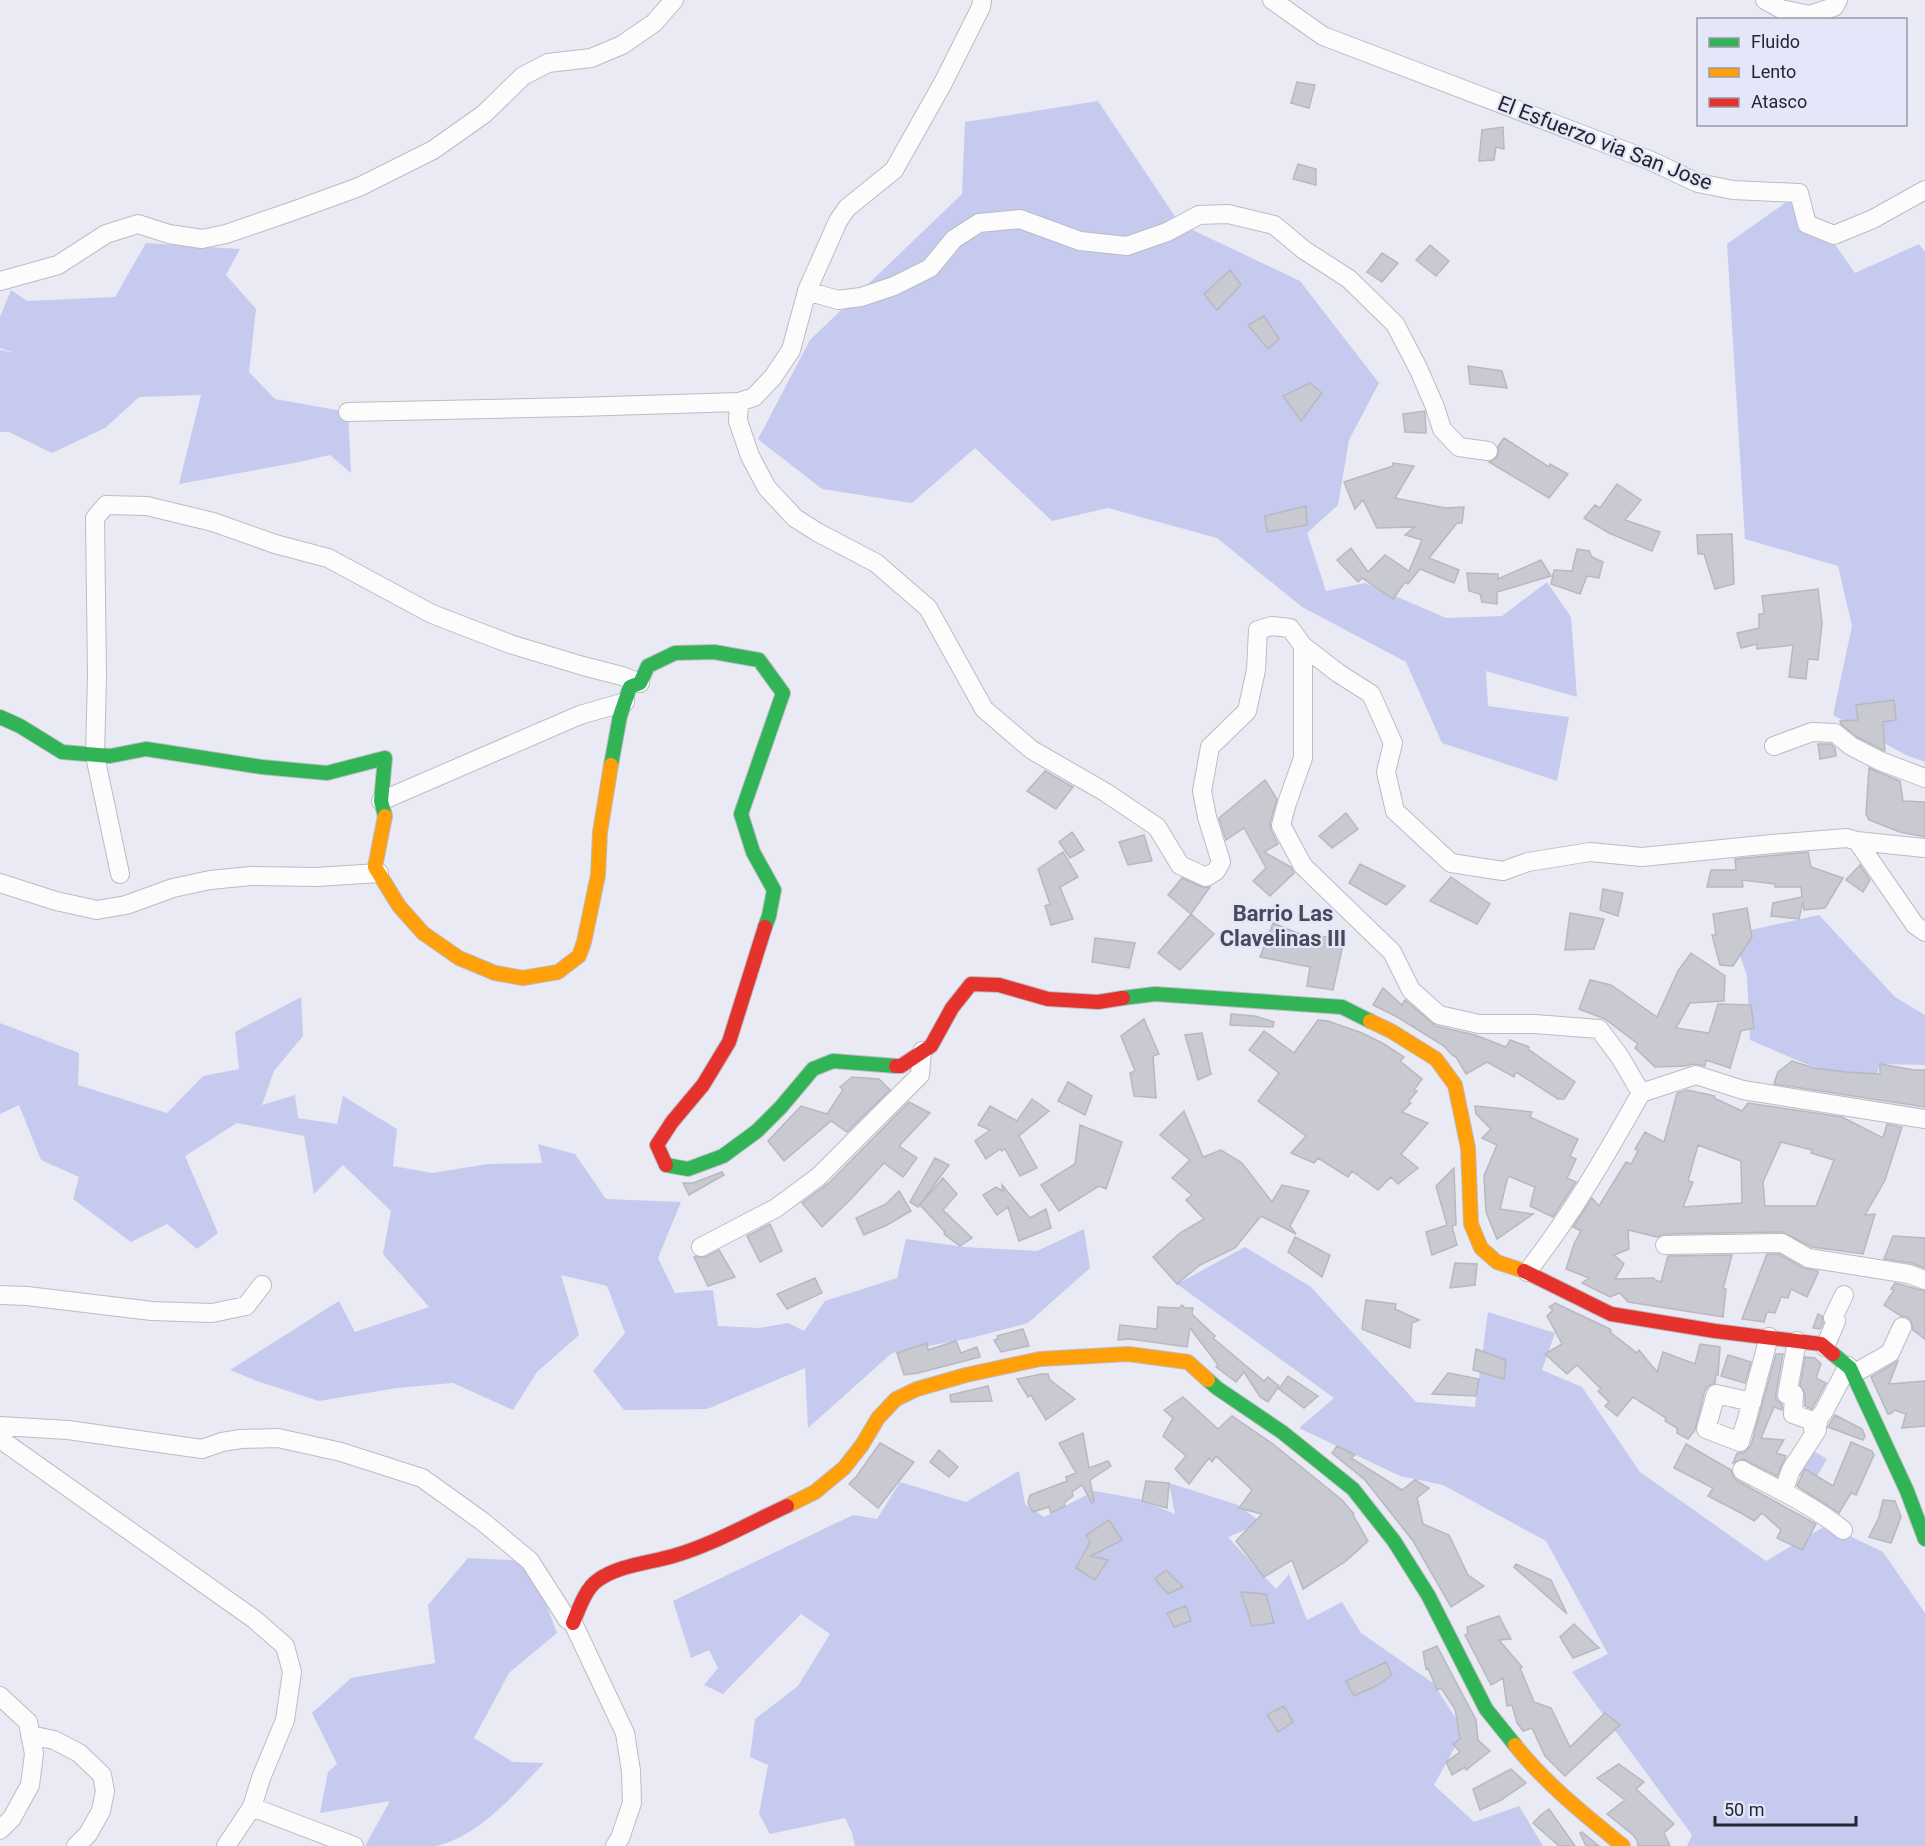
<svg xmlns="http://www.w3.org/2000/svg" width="1925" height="1846" viewBox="0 0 1925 1846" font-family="Roboto,sans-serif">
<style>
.green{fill:#c6caee}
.building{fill:#c8c9d1;stroke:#b7b8c0;stroke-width:1.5;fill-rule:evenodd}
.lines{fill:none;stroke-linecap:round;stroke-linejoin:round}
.street-casing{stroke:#bbbcc4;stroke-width:20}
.fast-casing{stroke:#bbbcc4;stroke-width:16}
.slow-casing{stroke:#bbbcc4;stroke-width:16}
.jam-casing{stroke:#bbbcc4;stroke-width:16}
.street{stroke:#fcfcfd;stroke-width:18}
.fast{stroke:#30b455;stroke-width:14}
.slow{stroke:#ff9f0a;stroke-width:14}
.jam{stroke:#e5322d;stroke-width:14}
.labels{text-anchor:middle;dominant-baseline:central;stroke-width:4.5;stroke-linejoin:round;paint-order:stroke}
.street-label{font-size:21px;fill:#26272d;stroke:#e4e7f9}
.neighbourhood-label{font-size:22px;font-weight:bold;fill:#484a59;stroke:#e4e7f9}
</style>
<rect width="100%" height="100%" fill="#e9eaf4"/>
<path class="green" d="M1098,101L1180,224L1300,281L1379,383L1349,440L1338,505L1307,533L1326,591L1365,583L1446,618L1502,616L1547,582L1571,617L1577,697L1486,671L1488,706L1569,717L1557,781L1442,743L1406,662L1302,607L1217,538L1108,508L1052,521L975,448L912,503L822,489L758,439L810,340L962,194L965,122Z
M1799,193L1855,273L1919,244L1925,252V762L1906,755L1833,715L1852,626L1838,566L1745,539L1727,244Z
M146,243L240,249L226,275L256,309L249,372L275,399L348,412L351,473L330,455L294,463L179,484L201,395L139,397L105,428L52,453L9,432H0V350L15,353L0,348V317L11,290L27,301L115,297Z
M1819,915L1895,997L1925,1015V1065L1880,1064L1875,1079L1845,1075L1811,1066L1750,1040L1747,976L1733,934Z
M301,997L303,1036L274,1071L262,1105L295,1095L298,1118L337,1124L343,1096L397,1129L393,1166L432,1173L488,1164L542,1163L538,1144L575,1154L606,1199L681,1202L658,1258L675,1293L713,1290L718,1326L759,1328L788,1323L804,1331L825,1301L897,1278L906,1239L965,1247L1037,1251L1084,1229L1090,1268L1028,1323L971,1338L892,1353L808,1428L805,1368L707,1409L624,1410L593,1371L625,1333L607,1286L561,1275L579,1335L537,1372L513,1410L453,1383L397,1388L319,1401L257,1381L230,1370L339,1301L355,1332L429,1307L383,1254L391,1211L343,1165L314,1194L304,1136L237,1123L185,1156L218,1233L197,1249L167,1224L131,1242L73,1199L79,1177L41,1160L19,1105L0,1114V1023L79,1053L78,1085L167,1113L203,1076L239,1069L235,1032Z
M1245,1247L1311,1287L1416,1402L1475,1407L1488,1312L1555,1333L1542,1370L1582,1387L1640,1472L1766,1561L1827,1525L1883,1552L1925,1613V1846H1687L1692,1835L1572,1672L1608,1654L1546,1541L1443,1485L1400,1476L1299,1428L1334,1398L1177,1284Z
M1805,1446L1827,1459L1813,1483L1791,1470Z
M1019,1471L1025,1504L1044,1517L1094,1491L1139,1499L1175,1514L1169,1483L1238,1505L1262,1523L1228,1537L1276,1589L1289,1574L1307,1620L1342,1602L1361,1633L1433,1683L1464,1731L1434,1785L1474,1822L1519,1806L1543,1846H855L852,1833L845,1818L770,1834L759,1814L768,1765L750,1757L755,1719L798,1686L830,1634L801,1614L723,1694L704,1685L718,1668L709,1650L691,1658L673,1601L853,1515L877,1519L900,1482L966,1502Z
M468,1558L530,1561L557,1633L509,1673L474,1738L513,1762L544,1763C516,1793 477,1838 435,1846C417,1846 385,1846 365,1846L390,1801L320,1813L328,1772L337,1764L312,1713L351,1678L435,1663L428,1605Z"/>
<path class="building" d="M1297,82L1315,85L1309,108L1291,103Z
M1503,127L1504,149L1496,147L1494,160L1479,161L1482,130Z
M1298,164L1316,169V185L1293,179Z
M1430,245L1449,261L1436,276L1416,260Z
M1382,253L1398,263L1382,282L1367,272Z
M1230,270L1241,285L1217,310L1204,294Z
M1264,316L1279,339L1268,349L1248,325Z
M1468,366L1502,371L1507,388L1470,384Z
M1310,383L1322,393L1301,421L1283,396Z
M1425,411L1426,433L1405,432L1403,414Z
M1504,438L1549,467L1550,464L1568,474L1549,498L1489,462L1497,457L1499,452L1498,446Z
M1393,463L1414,466L1395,498L1445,508L1464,507L1462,523H1457L1429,558L1459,570L1454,583L1420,569L1408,584L1405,582L1393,599L1362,578L1358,582L1337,560L1351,548L1368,572L1385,555L1409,571L1422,540L1405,535L1414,527L1377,528L1363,500L1355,509L1344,482L1393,466Z
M1617,484L1641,500L1625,520L1660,532L1652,551L1609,533L1584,518L1595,505L1600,508Z
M1306,506L1307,525L1267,532L1265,516Z
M1732,534L1734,584L1715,589L1704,554H1698L1697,535Z
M1577,549L1589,551L1592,557L1603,562L1599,578L1587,576L1580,594L1551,584L1554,570L1572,571Z
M1541,560L1551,576L1497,592V604L1482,602L1480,594L1469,591L1467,573L1498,574V579Z
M1818,589L1822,623L1818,660L1808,659L1806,679L1789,677L1793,645L1757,649V644L1741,648L1737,633L1759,628V614H1764L1762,596Z
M1894,700L1896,720L1883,722L1885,751L1857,737L1841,724L1840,721L1858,720L1856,705Z
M1818,744H1831L1835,748L1836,756L1820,759Z
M1869,768L1900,781L1903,801L1925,802V837L1900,832L1869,820L1866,814Z
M1045,771L1073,787L1056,809L1027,791Z
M1265,780L1277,799L1270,823L1271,830L1278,844L1264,852L1291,867L1294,873L1270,896L1253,881L1266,868L1244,828L1226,840L1219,818Z
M1346,813L1358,829L1332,848L1319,836Z
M1072,832L1084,850L1070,858L1059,842Z
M1144,835L1152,861L1128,865L1119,842Z
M1063,852L1078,877L1060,887L1073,919L1051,925L1045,906L1050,904L1038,869Z
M1808,852L1811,867L1843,878L1825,908L1804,910L1803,902L1799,919L1771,916L1773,903L1802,897L1801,887H1775V884L1742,880L1743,887H1707L1711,870H1736L1735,859Z
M1360,864L1405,886L1386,905L1349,883Z
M1860,865L1870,880L1863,892L1846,880Z
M1451,877L1490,904L1477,924L1430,901Z
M1182,878L1202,887H1210L1191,914L1168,895Z
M1603,889L1623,893L1618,916L1600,910Z
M1747,908L1752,937L1733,966L1720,965L1712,935H1716L1713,914Z
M1570,913L1604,919L1594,949L1565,950Z
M1191,914L1214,934L1180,970L1158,953Z
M1273,923L1314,940L1315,935L1344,940L1333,990L1307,986L1310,967L1260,957Z
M1095,938L1135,943L1129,968L1092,962Z
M1691,953L1725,976L1724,1001L1690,1003L1676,1028L1709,1033L1718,1004L1751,1005L1754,1028L1741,1031L1730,1068L1706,1060L1705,1066L1693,1064L1686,1066L1655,1067L1635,1048L1638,1044L1605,1019L1579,1009L1590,980L1611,985L1657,1017L1678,971Z
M1383,988L1402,1005L1405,1000L1436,1026L1475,1035L1506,1047L1510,1040L1529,1047L1528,1049L1575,1082L1564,1099H1558L1516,1072L1514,1077L1487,1062L1466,1074L1456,1057L1452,1055L1444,1046L1399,1018L1373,1005Z
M1231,1014L1255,1016L1274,1022L1273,1027L1230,1025Z
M1144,1019L1159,1054L1153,1056L1156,1098L1134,1096L1130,1073L1135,1071L1121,1036Z
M1318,1020L1328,1021L1362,1033L1384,1044L1404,1057L1400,1061L1422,1079L1414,1090L1417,1091L1408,1102L1411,1103L1402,1112L1428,1123L1401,1154L1418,1168L1398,1184L1391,1177L1378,1190L1352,1171L1348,1177L1318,1158L1314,1163L1291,1153L1306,1136L1258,1101L1279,1073L1249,1050L1264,1031L1294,1053Z
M1202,1033L1211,1074L1198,1080L1185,1035Z
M1792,1061L1814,1068L1846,1072L1880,1074V1064L1914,1070H1925V1107L1774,1084L1778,1072Z
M852,1077L879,1079L890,1090L847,1132L831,1121L784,1161L768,1141L801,1106L827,1114L843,1090L840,1087Z
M1068,1082L1092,1096L1085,1115L1058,1101Z
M1687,1090L1715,1096L1714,1098L1742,1111L1748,1103L1842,1117L1883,1138L1887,1124L1902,1127L1885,1180L1865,1215L1875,1214L1863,1254L1812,1247L1782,1232L1665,1234L1657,1237L1628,1230L1629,1249L1614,1255L1624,1264L1615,1279L1654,1278L1655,1280L1661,1282L1668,1256L1732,1255L1723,1289H1726L1723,1317L1628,1302L1620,1293L1610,1297L1582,1283L1589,1278L1566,1269L1574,1244L1581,1231L1573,1227L1592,1198L1599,1206L1626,1162L1631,1164L1638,1151L1635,1149L1645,1132L1664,1142L1677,1093ZM1781,1142L1812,1150L1811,1153L1834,1160L1816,1206H1765L1763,1182ZM1698,1145L1741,1161L1742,1203L1683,1207L1693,1182L1688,1181Z
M1032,1099L1049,1111L1019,1136L1037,1168L1020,1176L1005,1149L1002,1151L1000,1149L986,1159L975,1141L990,1130L978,1125L990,1106L1017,1121Z
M909,1102L930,1113L899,1146L917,1158L903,1177L884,1163L850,1200L822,1227L802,1203L830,1182Z
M1475,1106L1532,1112L1530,1117L1578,1139L1570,1156L1576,1159L1567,1178L1576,1182L1553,1217L1530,1206L1535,1187L1508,1176L1500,1209L1533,1214L1497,1239L1486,1212L1484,1176L1497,1145L1482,1138L1491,1129L1476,1114Z
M1184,1111L1203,1157L1221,1150L1242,1163L1272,1202L1282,1185L1309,1191L1290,1226L1296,1234L1261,1216L1235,1248L1200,1265L1177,1284L1153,1257L1180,1233L1204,1219L1186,1200L1192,1195L1172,1178L1190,1160L1160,1135Z
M1080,1125L1122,1142L1106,1189L1099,1186L1059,1211L1041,1185L1075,1164Z
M935,1158L949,1165L918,1207L910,1202Z
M1454,1168L1456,1225L1452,1226L1457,1245L1432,1255L1426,1232L1447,1225L1436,1186Z
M722,1172L724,1175L689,1195L683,1183H693Z
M943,1178L957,1194L943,1210L972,1238L960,1246L944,1234L945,1232L920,1205Z
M1002,1185L1030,1218L1046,1209L1051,1228L1019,1241L1008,1207L997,1215L983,1195L996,1187L1003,1191Z
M899,1191L911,1211L887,1225L864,1235L856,1218L886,1204Z
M770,1224L782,1251L760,1262L747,1236Z
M1893,1236L1925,1238V1268L1911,1263L1884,1259Z
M1295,1237L1330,1255L1322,1277L1288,1252Z
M719,1250L735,1277L708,1286L694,1257H706Z
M1767,1254H1779L1803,1268L1818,1271V1273L1807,1297L1791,1289L1788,1298L1781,1297L1775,1313L1767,1312L1764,1322L1742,1319Z
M1455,1263L1477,1264L1475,1285L1450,1288Z
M815,1278L822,1293L787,1309L777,1294Z
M1895,1283L1925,1291V1339L1913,1330L1911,1321L1907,1317L1901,1316L1884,1305L1894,1290L1891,1289Z
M1366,1300L1396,1304L1395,1309L1419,1320L1412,1323L1410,1348L1362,1329Z
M1555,1303L1610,1329L1611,1331L1610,1332L1637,1353L1639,1350L1657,1372L1663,1352L1695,1364L1700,1344L1720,1347L1718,1375L1716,1374L1715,1383L1708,1386L1705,1390L1695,1430L1688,1439L1677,1433V1428L1665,1421L1666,1418L1633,1397L1617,1416L1605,1406L1609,1402L1598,1391L1601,1389L1577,1365L1567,1374L1545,1354L1562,1344L1547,1316L1553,1310L1549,1307Z
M1182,1305L1185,1308H1193L1192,1314L1215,1336L1213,1338L1264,1381L1268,1377L1279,1386L1268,1402L1260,1397L1244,1372L1236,1382L1216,1367L1218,1365L1190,1328L1187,1347L1130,1339L1118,1340L1120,1325L1157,1329L1158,1307L1179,1308Z
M1818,1314L1822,1316L1823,1323L1820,1329L1813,1328Z
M1023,1329L1029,1346L1001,1352L994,1340L998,1339L997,1336Z
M956,1341L961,1353L977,1347L980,1357L918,1373L904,1375L897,1353L927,1343L928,1350Z
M1476,1349L1506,1360L1504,1379L1473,1370Z
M1776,1354H1783L1776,1393V1399L1782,1405V1410L1774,1407L1761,1438L1784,1440L1776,1453L1786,1456L1777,1476L1743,1459L1733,1463L1737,1453H1743L1747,1450L1751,1445Z
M1728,1355L1751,1362L1745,1383L1721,1376Z
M1805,1357L1815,1358L1821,1364L1816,1378L1826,1383L1812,1409L1805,1406V1394L1800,1385Z
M1898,1361L1889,1384L1925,1381V1426L1902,1428L1906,1414L1894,1410L1892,1413L1888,1414L1871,1377Z
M1448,1373L1479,1379L1476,1396L1432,1394Z
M1042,1374H1048L1050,1380L1075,1399L1046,1420L1031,1395L1028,1397L1017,1379Z
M1288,1376L1318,1396L1304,1408L1279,1389Z
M988,1386L992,1401L951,1402L950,1395Z
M1183,1397L1218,1429L1232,1416L1273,1444L1342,1500L1354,1514L1353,1515L1368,1541L1346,1561L1303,1589L1292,1560L1264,1577L1236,1541L1262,1514L1239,1508L1252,1490L1216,1456L1212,1462L1209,1458L1189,1484L1175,1469L1186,1456L1163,1436L1173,1418L1164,1410Z
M1835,1415L1862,1429L1865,1436L1863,1440L1828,1427Z
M1083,1433L1089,1468L1108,1461L1111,1466L1090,1480L1094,1502L1092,1503L1082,1485L1072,1492L1073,1496L1064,1503L1065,1506L1051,1513L1049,1507L1033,1512L1028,1503L1030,1495L1067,1481L1066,1477L1076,1473L1059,1443Z
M1851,1442L1872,1451L1874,1455L1856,1495L1851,1493L1839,1513L1797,1486L1805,1469L1833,1486Z
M880,1443L914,1462L878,1508L849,1484L856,1477Z
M1686,1444L1731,1470L1734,1478L1738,1481L1816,1524L1802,1550L1777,1538L1781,1530L1762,1513L1754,1521L1741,1513L1708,1496L1713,1488L1674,1468Z
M1337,1446L1355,1455L1351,1458L1402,1490L1415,1480L1429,1488L1417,1498L1423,1524L1449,1535L1468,1575L1484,1586L1451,1607L1413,1541L1365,1480L1332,1453Z
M939,1450L958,1467L949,1477L930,1462Z
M1146,1481L1169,1483L1167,1508L1142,1501Z
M1883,1500L1895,1501L1901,1517L1891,1543L1869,1537L1879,1517Z
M1109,1520L1122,1540L1091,1556L1108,1560L1095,1580L1076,1568L1090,1542L1086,1535Z
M1516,1564L1551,1580L1567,1614L1514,1567Z
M1166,1570L1183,1587L1168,1594L1155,1579Z
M1241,1592L1266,1594L1274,1623L1252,1626Z
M1186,1606L1191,1621L1174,1627L1167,1613Z
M1499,1616L1511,1639L1499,1640L1522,1667L1520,1668L1534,1702L1551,1708L1570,1747L1605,1713L1620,1725L1565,1776L1545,1756L1532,1728L1523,1731L1517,1723L1512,1705L1507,1706L1503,1678L1491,1685L1465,1635L1468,1633L1467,1627Z
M1574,1624L1599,1648L1573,1658L1560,1637Z
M1437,1646L1476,1720L1478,1740L1490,1751L1466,1770L1465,1767L1452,1775L1446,1762L1460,1752L1453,1744L1460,1739L1455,1709L1441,1688L1437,1690L1428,1668L1426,1669L1423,1652Z
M1386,1662L1392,1675L1378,1685L1354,1696L1346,1681Z
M1284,1706L1293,1722L1278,1732L1267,1715Z
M1619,1764L1644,1782L1636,1789L1674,1824L1664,1833L1670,1846H1638L1637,1840L1633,1835L1607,1814L1625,1800L1597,1778Z
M1511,1769L1526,1783L1501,1800L1480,1810L1473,1789Z
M1549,1809L1575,1846H1559L1533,1823L1542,1814Z
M1582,1832L1599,1846H1586L1580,1833Z"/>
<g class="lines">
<defs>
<path id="street" d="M1272,0L1323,36L1649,160L1698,183L1733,190L1799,193L1807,224L1834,235L1873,219L1925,190
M1765,0L1781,9L1809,15L1834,7L1838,0
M0,281L58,265L106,234L138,224L169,234L202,239L226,234L293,211L359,187L433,150L484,114L523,76L548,63L591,58L622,45L654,23L674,0
M807,291L838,300L861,297L894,286L930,268L954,239L979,223L1020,219L1080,241L1127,246L1167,232L1199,215L1228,214L1274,225L1304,250L1349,279L1395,324L1418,368L1435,407L1442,429L1459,447L1488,451
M739,402L738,421L750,456L767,488L795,518L817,532L876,563L928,608L984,709L1032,750L1105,792L1157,827L1180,865L1206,877L1216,871L1221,862L1207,817L1202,791L1210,747L1247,711L1256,670L1258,630L1272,626L1290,628L1303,646L1338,673L1371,694L1393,743L1386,772L1395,811L1451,863L1503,871L1528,862L1590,852L1642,857L1772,844L1847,838L1857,841L1925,848
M348,412L577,407L739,402L754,397L773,377L791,350L807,291L838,221L847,208L894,170L944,81L981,7L982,0
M1303,646V758L1287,803L1281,825L1303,866L1392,952L1411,990L1439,1015L1479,1024H1535L1599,1029L1620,1057L1641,1093
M1774,746L1812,732L1835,733L1851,746L1880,761L1925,778
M381,801L580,715L625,702
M1857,841L1915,925L1925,932
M120,874L95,756L97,676L95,518L106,505L147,506L213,522L275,544L328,558L432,614L510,644L583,666L622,676L640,683
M0,883L56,901L97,910L126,905L173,888L210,880L251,876L316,877L379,873
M1665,1245L1782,1243L1808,1258L1909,1274L1925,1280
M701,1247L776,1208L818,1177L920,1075L922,1051
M1527,1272C1571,1216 1606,1155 1641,1093L1696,1075L1743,1090L1925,1119
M0,1295L27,1296L152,1311L212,1313L246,1306L262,1285
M1797,1341L1787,1395L1794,1394L1793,1414L1818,1423
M1825,1347L1836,1321L1833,1318L1844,1295
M1853,1374L1890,1353L1902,1327
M1752,1402L1716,1394L1706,1429L1740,1442C1742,1432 1746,1424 1748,1415C1755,1389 1762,1363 1769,1337
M0,1426L68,1430L202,1449L222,1442L241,1439L278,1438L341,1452L422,1478L482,1521L530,1561L567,1619L573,1623L625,1733L631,1771L632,1803L620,1838L615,1846
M0,1439L254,1619L285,1646L292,1672L285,1720L261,1778L252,1807L226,1846
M1747,1473L1743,1471L1742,1470L1747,1473C1780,1490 1815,1507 1843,1530
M1783,1492L1791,1470L1817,1430L1813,1429C1817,1424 1818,1417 1823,1413L1848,1366
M0,1696L28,1722L34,1754L30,1785L12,1818L0,1830
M30,1735L54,1740L79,1753L102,1775L105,1791L101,1811L88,1834L76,1846
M252,1807L354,1846"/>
<path id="fast" d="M0,717L20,726L62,752L110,756L146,749L262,767L327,773L385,758L381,801L385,816
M611,765L620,716L630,687L640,683L648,666L675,653L714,652L759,660L783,693L741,814L753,852L774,890L769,916L765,927
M1123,998L1155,994L1342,1007L1370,1021
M666,1165L688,1169L723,1156L757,1131L781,1107L813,1069L833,1061L896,1066
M1833,1354L1850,1368L1907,1491L1925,1539
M1208,1380L1217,1388L1282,1432L1353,1489L1394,1541L1428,1595L1486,1709L1515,1745"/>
<path id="slow" d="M385,816L375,867L399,906L423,933L459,958L495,973L523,978L558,972L579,956L584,942L598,875L600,832L611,765
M1370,1021L1391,1031L1436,1059L1455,1085L1468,1148L1471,1224L1481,1248L1497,1262L1524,1271
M787,1506L815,1492L844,1468L862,1445L878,1418L896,1399L917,1389L966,1375L1040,1359L1128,1354L1188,1362L1208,1380
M1515,1745C1545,1783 1585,1815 1623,1846"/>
<path id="jam" d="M896,1066H901L931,1046L952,1008L971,984L999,985L1048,999L1098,1002L1123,998
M666,1165L657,1145L672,1122L703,1085L729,1042L765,927
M1524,1271L1611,1314L1715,1331L1821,1344L1833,1354
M573,1623C579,1609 585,1589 598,1580C619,1565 649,1563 673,1556C712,1545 750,1523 787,1506"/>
</defs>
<use href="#street" class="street-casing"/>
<use href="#fast" class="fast-casing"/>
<use href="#slow" class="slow-casing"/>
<use href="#jam" class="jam-casing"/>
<use href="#street" class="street"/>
<use href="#fast" class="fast"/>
<use href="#slow" class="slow"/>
<use href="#jam" class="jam"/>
</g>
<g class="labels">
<g class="street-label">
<text transform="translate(1605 143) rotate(21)">El Esfuerzo via San Jose</text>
</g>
<g class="neighbourhood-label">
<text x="1283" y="913">Barrio Las<tspan x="1283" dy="25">Clavelinas III</tspan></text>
</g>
</g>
<rect x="1697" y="18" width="210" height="108" fill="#e4e7f9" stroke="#989aa7" stroke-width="1.5"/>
<rect x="1709" y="38" width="30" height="9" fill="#30b455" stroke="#989aa7" stroke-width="1.5"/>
<text x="1751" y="48" font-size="18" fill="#26272d">Fluido</text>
<rect x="1709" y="68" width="30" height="9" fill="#ff9f0a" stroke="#989aa7" stroke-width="1.5"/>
<text x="1751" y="78" font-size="18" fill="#26272d">Lento</text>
<rect x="1709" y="98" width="30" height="9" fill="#e5322d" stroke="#989aa7" stroke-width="1.5"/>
<text x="1751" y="108" font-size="18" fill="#26272d">Atasco</text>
<path d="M1715 1816v9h141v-9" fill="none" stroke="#26272d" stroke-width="3"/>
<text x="1724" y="1816" font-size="18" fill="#26272d" stroke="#e4e7f9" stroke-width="4.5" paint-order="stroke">50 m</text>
</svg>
